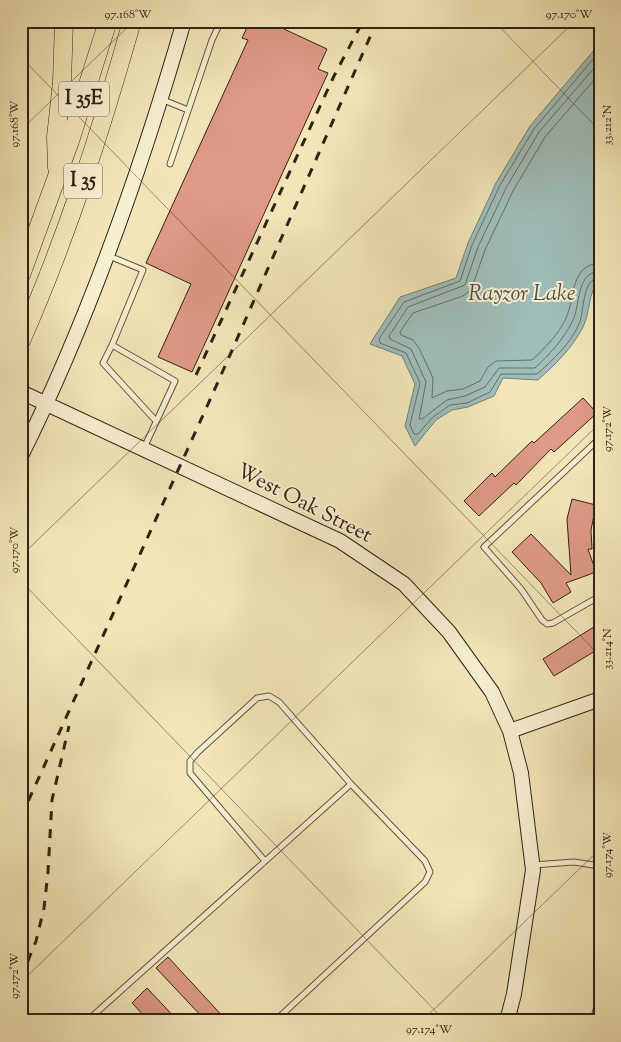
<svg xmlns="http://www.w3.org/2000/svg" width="621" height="1042" viewBox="0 0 621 1042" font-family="'Sorts Mill Goudy',serif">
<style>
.water{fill:#9fbdb9;stroke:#727f77}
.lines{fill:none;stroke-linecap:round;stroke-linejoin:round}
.shore{stroke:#667067;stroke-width:1}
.building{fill:#df9985;stroke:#2e2315}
.lane-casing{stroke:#5f543e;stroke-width:7}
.secondary-casing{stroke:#2e2315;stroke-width:16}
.highway-casing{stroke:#2e2315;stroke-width:19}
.lane{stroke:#f7efd1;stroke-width:5}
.secondary{stroke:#f7efd1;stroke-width:14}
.highway{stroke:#f2e6b8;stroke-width:18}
.rail{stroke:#2e2315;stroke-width:3;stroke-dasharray:9 9;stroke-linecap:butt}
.ticks{fill:none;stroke:#2e2315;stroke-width:1;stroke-opacity:0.45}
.labels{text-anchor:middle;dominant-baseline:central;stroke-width:4;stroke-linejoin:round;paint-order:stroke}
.shield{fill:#f7efd1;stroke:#6a604d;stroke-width:1}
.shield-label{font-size:20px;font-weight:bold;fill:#2e2315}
.street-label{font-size:21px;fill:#2e2315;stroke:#f7efd1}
.water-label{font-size:22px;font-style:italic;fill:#505146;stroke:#f7efd1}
.neatline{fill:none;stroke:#2e2315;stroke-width:2}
.ticks-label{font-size:12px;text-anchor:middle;fill:#2e2315}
</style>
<rect width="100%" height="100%" fill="#f2e6b8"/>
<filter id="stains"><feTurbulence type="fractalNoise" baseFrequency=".004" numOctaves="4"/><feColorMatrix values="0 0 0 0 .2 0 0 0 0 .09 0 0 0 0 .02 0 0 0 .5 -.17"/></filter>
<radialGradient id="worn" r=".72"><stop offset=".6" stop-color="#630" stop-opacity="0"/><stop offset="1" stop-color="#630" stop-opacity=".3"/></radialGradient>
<path class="water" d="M600,43V280C587,293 591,311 583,327C573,347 555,365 538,380L503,378L494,396L468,407L452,410L436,420L415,446L405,426L415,384L402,356L370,344L400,297L456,278L468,243L496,183L530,126Z"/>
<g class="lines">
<path class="shore" d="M600,51L534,129L500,185L472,245L460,281L404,302L379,339L380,343L406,353L420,383L410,425L414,434H418L433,417L450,405L467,403L490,392L501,374H537C552,361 571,343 579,324C585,311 581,279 600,277
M600,61L539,132L506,188L478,247L465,285L408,307L389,336L390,339L411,349L426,382L419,419H422L447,400L465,396L485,387L499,368H535C549,355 563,340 572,322C581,307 575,272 600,271
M600,73L545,137L513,191L485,250L471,290L463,296L413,313L400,332L401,335L413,340L419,348L433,378L432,398L447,391L463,389L480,381L488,367L496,361L532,360C544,349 559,334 566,318C575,299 570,264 600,263"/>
</g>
<path class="building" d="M250,21H287L284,29L327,49L318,69L328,73L192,372L158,357L191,284L146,263L248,40L242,38Z
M583,398L597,413L554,452L551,449L516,485L514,483L479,516L464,501L492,473L495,477L532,441L534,443Z
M572,499L596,505L591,530L592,549H588L596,572L566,583L571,592L553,603L541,583L512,552L531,534L571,575L567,519Z
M600,623V648L554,676L543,659Z
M168,957L227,1021H206L156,968Z
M147,988L178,1021H149L132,1003Z"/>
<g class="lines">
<defs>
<path id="lane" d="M161,99L188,110
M170,164L212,40L221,21
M109,256L143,270L112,345L175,381L144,448
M112,345L103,363L156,421
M600,438L484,547L521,589L542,620L547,624L553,623L600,596
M265,861L190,773V761L198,752L257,698L269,696L279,702L351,784L425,861L430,872L425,882L275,1021
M533,865L574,862L600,866
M87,1021L351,784
M593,1021L600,995"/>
<path id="secondary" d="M21,392L340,541L404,584L449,632L492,692L510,731L521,773L533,870L514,994L507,1021
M21,456C90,317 141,170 184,21
M510,731L600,699"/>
<path id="highway" d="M57,168L56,137L62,82L64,21
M21,275L70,141L108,21
M21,341C67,237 101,130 132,21"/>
</defs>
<use href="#lane" class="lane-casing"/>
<use href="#secondary" class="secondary-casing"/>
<use href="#highway" class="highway-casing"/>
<use href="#lane" class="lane"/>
<use href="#secondary" class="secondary"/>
<use href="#highway" class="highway"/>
<path class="rail" d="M196,375L334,76L363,21
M21,817L218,382L377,21
M21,978L36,941L44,908L48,872L52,800L69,726"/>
</g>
<path class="ticks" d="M494,21L600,131M21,57L600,656M21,130L134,21M21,556L575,21M21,581L445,1021M21,982L600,423M422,1021L600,849"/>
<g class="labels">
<g class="shield">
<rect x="59" y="81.5" width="50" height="35" rx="4"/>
<rect x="64" y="163.5" width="38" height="35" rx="4"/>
</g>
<g class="shield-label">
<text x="84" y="99">I 35E</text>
<text x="83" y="181">I 35</text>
</g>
<g class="street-label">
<text transform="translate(304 504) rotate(27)">West Oak Street</text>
</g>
<g class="water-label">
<text x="522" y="295">Rayzor Lake</text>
</g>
</g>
<rect width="621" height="1042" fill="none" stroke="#f2e6b8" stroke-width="55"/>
<rect x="28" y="28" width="566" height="986" class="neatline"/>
<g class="ticks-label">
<text x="128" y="18">97.168°W</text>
<text x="569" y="18">97.170°W</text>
<text transform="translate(14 124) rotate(-90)" y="4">97.168°W</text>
<text transform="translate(607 125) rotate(-90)" y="4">33.212°N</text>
<text transform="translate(607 429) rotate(-90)" y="4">97.172°W</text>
<text transform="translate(14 550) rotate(-90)" y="4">97.170°W</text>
<text transform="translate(607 649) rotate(-90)" y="4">33.214°N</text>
<text transform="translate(607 855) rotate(-90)" y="4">97.174°W</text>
<text transform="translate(14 976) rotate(-90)" y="4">97.172°W</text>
<text x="429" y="1033">97.174°W</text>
</g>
<rect width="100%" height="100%" filter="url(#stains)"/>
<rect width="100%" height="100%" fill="url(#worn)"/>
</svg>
